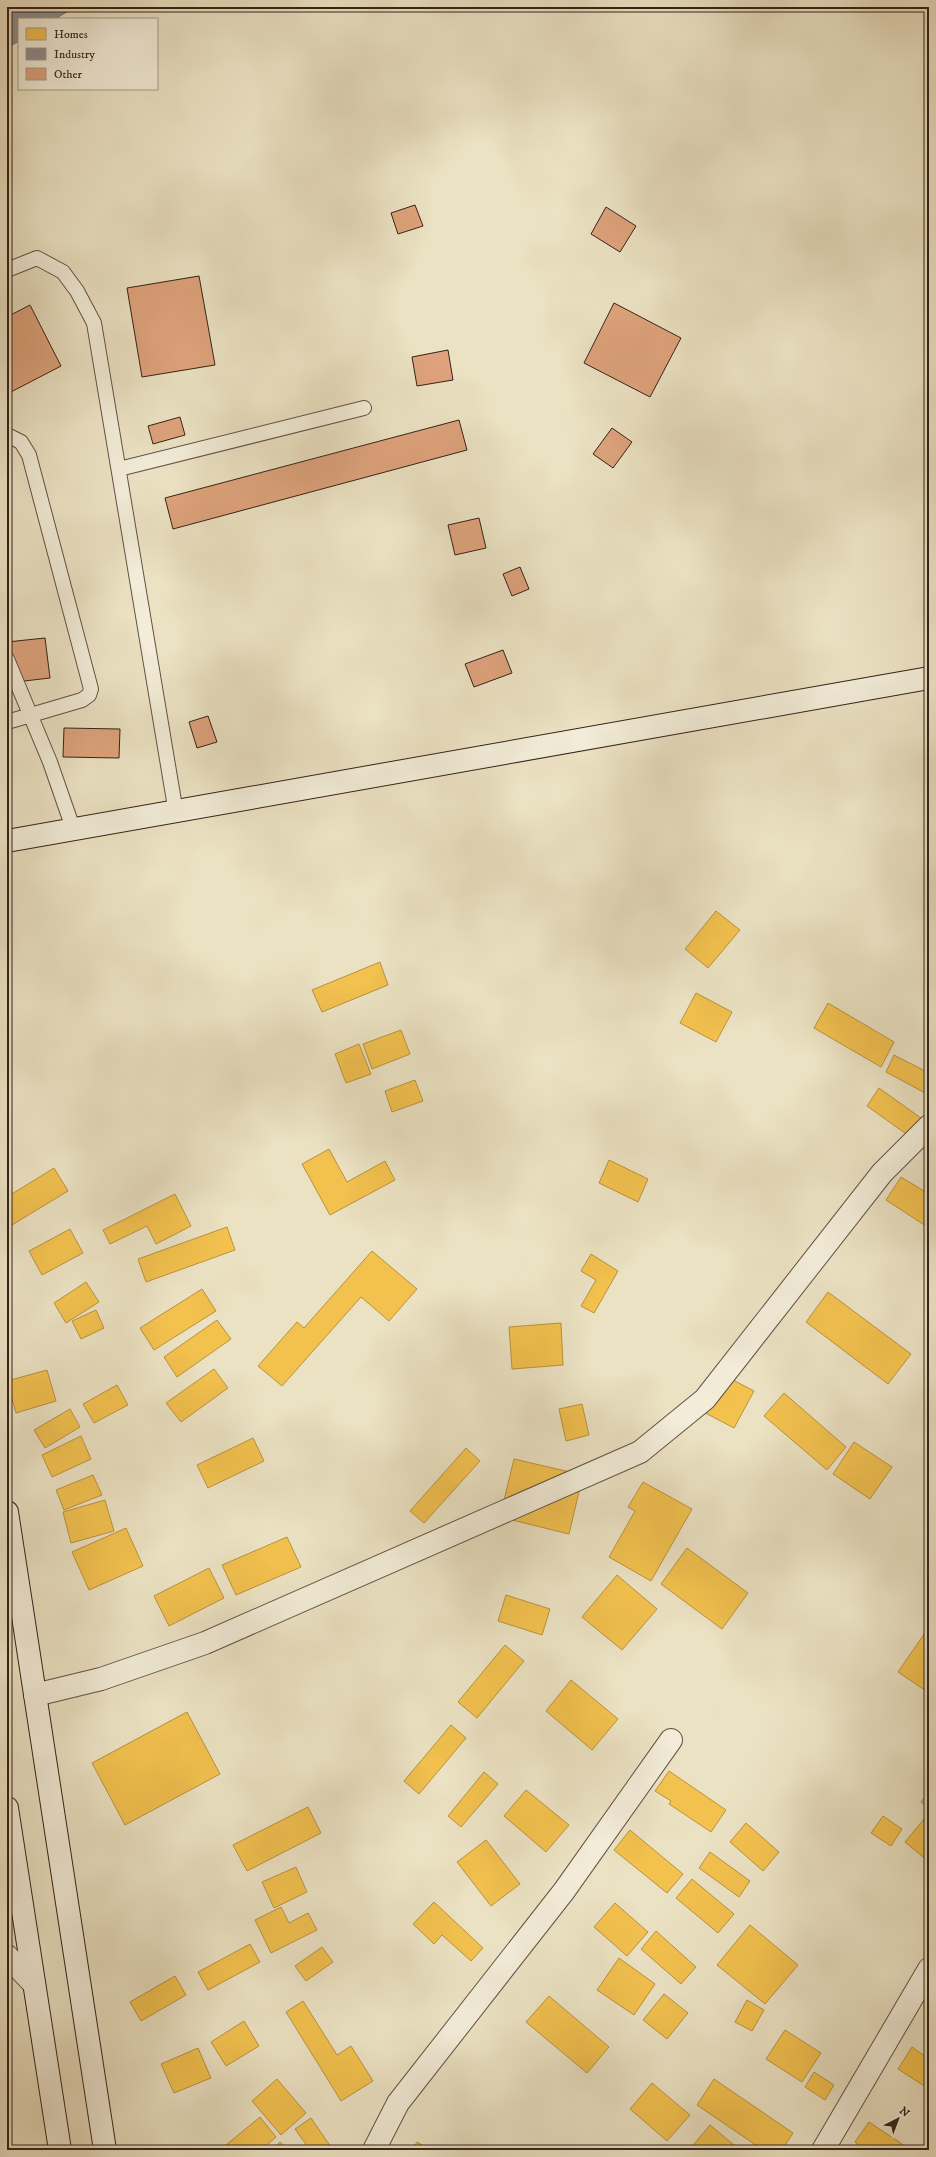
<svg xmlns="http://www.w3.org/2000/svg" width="936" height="2157" viewBox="0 0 936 2157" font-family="'IM FELL DW Pica',serif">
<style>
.homes{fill:#f2c14e;stroke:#b9913e}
.industry{fill:#8d8d92;stroke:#736d6e}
.building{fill:#dea37c;stroke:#352119}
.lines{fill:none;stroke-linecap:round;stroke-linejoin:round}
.lane-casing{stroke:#625144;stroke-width:16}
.street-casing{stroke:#625144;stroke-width:24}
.secondary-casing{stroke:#352119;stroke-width:24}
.lane{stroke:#f2ecd8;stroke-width:14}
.street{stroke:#f2ecd8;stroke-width:22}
.secondary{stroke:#f2ecd8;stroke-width:22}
</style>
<rect width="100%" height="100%" fill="#ebe2c3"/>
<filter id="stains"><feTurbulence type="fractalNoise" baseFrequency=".005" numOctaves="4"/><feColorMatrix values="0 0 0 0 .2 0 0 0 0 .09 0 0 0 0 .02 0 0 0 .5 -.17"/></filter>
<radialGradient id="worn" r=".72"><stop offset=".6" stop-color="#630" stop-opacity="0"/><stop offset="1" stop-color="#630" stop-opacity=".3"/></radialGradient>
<path class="homes" d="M716,911L740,930L708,968L685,949Z
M380,962L388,985L322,1012L312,990Z
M696,993L732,1012L716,1042L680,1023Z
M828,1003L894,1042L881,1067L814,1028Z
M401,1030L410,1054L372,1069L363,1044Z
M359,1044L371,1074L346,1083L335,1054Z
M894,1055L929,1073V1095L886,1072Z
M415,1080L423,1101L392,1112L385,1091Z
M879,1088L921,1118L909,1136L867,1106Z
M329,1149L347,1182L385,1161L395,1180L330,1215L302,1164Z
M609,1160L648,1179L638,1202L599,1183Z
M54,1168L68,1191L7,1228V1197Z
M901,1177L929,1194V1228L886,1200Z
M175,1194L191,1226L156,1244L147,1226L110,1244L103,1230Z
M227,1227L235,1250L146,1282L138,1259Z
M70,1229L83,1253L42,1275L29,1251Z
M372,1251L417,1289L389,1321L361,1297L282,1386L258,1366L297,1322L304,1328Z
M591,1254L618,1271L594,1313L581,1306L596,1280L581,1271Z
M86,1282L99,1302L66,1323L54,1303Z
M202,1289L216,1311L154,1350L140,1328Z
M828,1292L911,1354L888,1384L806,1322Z
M96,1310L104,1328L81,1339L72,1321Z
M217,1320L231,1339L177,1377L164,1357Z
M561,1323L563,1365L512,1369L509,1327Z
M214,1369L228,1388L181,1422L166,1403Z
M47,1370L56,1401L16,1413L7,1381Z
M714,1370L754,1391L734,1428L694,1407Z
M117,1385L128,1405L94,1423L83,1404Z
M784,1393L846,1447L827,1470L764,1416Z
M582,1404L589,1435L566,1441L559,1409Z
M70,1409L80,1427L45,1448L34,1430Z
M81,1436L91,1459L52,1477L42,1455Z
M253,1438L264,1461L208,1488L197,1465Z
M854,1442L892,1467L870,1499L833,1474Z
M466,1448L480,1461L424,1523L410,1511Z
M514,1459L583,1475L569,1534L500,1517Z
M93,1475L102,1495L64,1510L56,1490Z
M643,1482L692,1509L651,1581L609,1557L635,1511L628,1507Z
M105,1500L114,1531L71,1543L63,1512Z
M126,1528L143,1566L89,1590L72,1552Z
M287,1537L301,1567L236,1595L222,1565Z
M687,1548L748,1593L722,1629L661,1584Z
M209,1568L224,1598L169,1626L154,1596Z
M617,1575L657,1609L622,1650L582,1617Z
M506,1595L550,1609L542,1635L498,1621Z
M929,1627V1693L898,1672Z
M505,1645L524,1661L477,1718L458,1702Z
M571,1680L618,1719L592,1750L546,1711Z
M187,1712L220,1774L125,1825L92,1763Z
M451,1725L466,1738L419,1794L404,1781Z
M669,1771L726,1810L711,1832L669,1804L671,1801L655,1791Z
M484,1772L498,1784L461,1827L448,1816Z
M526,1790L569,1825L546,1852L504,1816Z
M929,1791V1808L921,1802Z
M308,1807L321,1833L247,1871L233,1845Z
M883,1816L902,1829L891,1846L871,1833Z
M924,1819L929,1823V1862L905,1842Z
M746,1823L779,1852L763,1871L730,1842Z
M630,1830L683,1874L667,1893L614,1850Z
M486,1840L520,1884L491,1906L457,1862Z
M710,1852L750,1881L739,1897L699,1868Z
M296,1867L307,1892L274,1908L262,1882Z
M692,1879L734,1914L718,1933L676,1898Z
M434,1902L483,1948L471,1961L442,1935L434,1944L413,1924Z
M615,1903L648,1932L627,1956L594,1927Z
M281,1907L289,1923L308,1913L317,1930L271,1953L255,1920Z
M750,1925L798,1965L765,2004L717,1965Z
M656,1931L696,1967L681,1984L641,1949Z
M250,1944L260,1962L208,1990L198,1972Z
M322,1947L333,1962L306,1981L295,1966Z
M619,1958L655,1984L634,2015L597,1990Z
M175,1976L186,1995L141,2021L130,2002Z
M664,1994L688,2013L667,2039L643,2020Z
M549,1996L609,2047L587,2073L526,2022Z
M747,2000L764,2010L752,2031L735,2022Z
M303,2001L337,2055L351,2046L373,2081L341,2101L286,2012Z
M244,2021L259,2046L226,2066L211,2042Z
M785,2030L821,2053L802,2082L766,2059Z
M912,2047L929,2059V2089L898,2069Z
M198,2048L211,2078L174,2093L161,2064Z
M814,2072L834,2085L825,2100L805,2087Z
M277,2079L306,2113L281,2135L252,2101Z
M714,2079L793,2133L782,2150H763L697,2105Z
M652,2083L690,2115L667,2141L630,2109Z
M260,2117L276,2137L261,2150H230L226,2145Z
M311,2118L333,2150H310L295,2129Z
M869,2122L911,2150H866L855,2142Z
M710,2125L740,2150H689Z
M280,2142L289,2150H272Z
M417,2142L431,2150H412Z"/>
<path class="industry" d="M7,7H75L55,19H19V41L7,48Z"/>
<path class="building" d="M415,205L423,226L398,234L391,213Z
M606,207L636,226L620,252L591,234Z
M199,276L215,365L142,377L127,288Z
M614,303L681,338L650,397L584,363Z
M30,305L61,366L7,394V317Z
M448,350L453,380L417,386L412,357Z
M180,417L185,435L153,444L148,426Z
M459,420L467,450L173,529L165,498Z
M612,428L632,442L613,468L593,454Z
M479,518L486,548L455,555L448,525Z
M520,567L529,589L512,596L503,574Z
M45,638L50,678L7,683V642Z
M503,650L512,673L474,687L465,664Z
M208,716L217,742L197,748L189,722Z
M64,728L120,729L119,758L63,757Z"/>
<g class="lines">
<defs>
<path id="lane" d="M7,270L37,258L63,272L77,291L94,323L176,813
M7,435L21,442L29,455L91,689L89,695L82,700L7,722
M119,469L364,408
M7,659L50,762L74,831"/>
<path id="street" d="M35,1695L101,1679L205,1643L640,1452L705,1399L882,1173L929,1126
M7,1956L34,1984
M374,2150L398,2103L564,1891L671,1740
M823,2150L929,1969"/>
<path id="secondary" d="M7,841L929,678
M7,1512L105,2150
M7,1808L60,2150"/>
</defs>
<use href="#lane" class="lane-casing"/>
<use href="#street" class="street-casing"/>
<use href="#secondary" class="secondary-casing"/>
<use href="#lane" class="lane"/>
<use href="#street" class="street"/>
<use href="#secondary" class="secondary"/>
</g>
<rect width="936" height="2157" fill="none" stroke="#ebe2c3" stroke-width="24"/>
<rect x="8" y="8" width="920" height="2141" fill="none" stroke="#352119" stroke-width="2"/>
<rect x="12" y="12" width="912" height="2133" fill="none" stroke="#352119"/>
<rect x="18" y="18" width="140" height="72" fill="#f2ecd8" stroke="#a69b8c"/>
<rect x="26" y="28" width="20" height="12" fill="#f2c14e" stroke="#a69b8c"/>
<text x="54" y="38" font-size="12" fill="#352119">Homes</text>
<rect x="26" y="48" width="20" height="12" fill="#8d8d92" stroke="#a69b8c"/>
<text x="54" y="58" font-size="12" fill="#352119">Industry</text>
<rect x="26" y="68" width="20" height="12" fill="#dea37c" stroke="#a69b8c"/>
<text x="54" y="78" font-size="12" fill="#352119">Other</text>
<g transform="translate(898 2119) rotate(42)" stroke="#f2ecd8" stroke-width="3" paint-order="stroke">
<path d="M0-3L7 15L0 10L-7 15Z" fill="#352119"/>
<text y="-6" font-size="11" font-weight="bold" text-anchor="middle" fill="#352119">N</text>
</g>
<rect width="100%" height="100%" filter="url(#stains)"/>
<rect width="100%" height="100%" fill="url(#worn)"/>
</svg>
